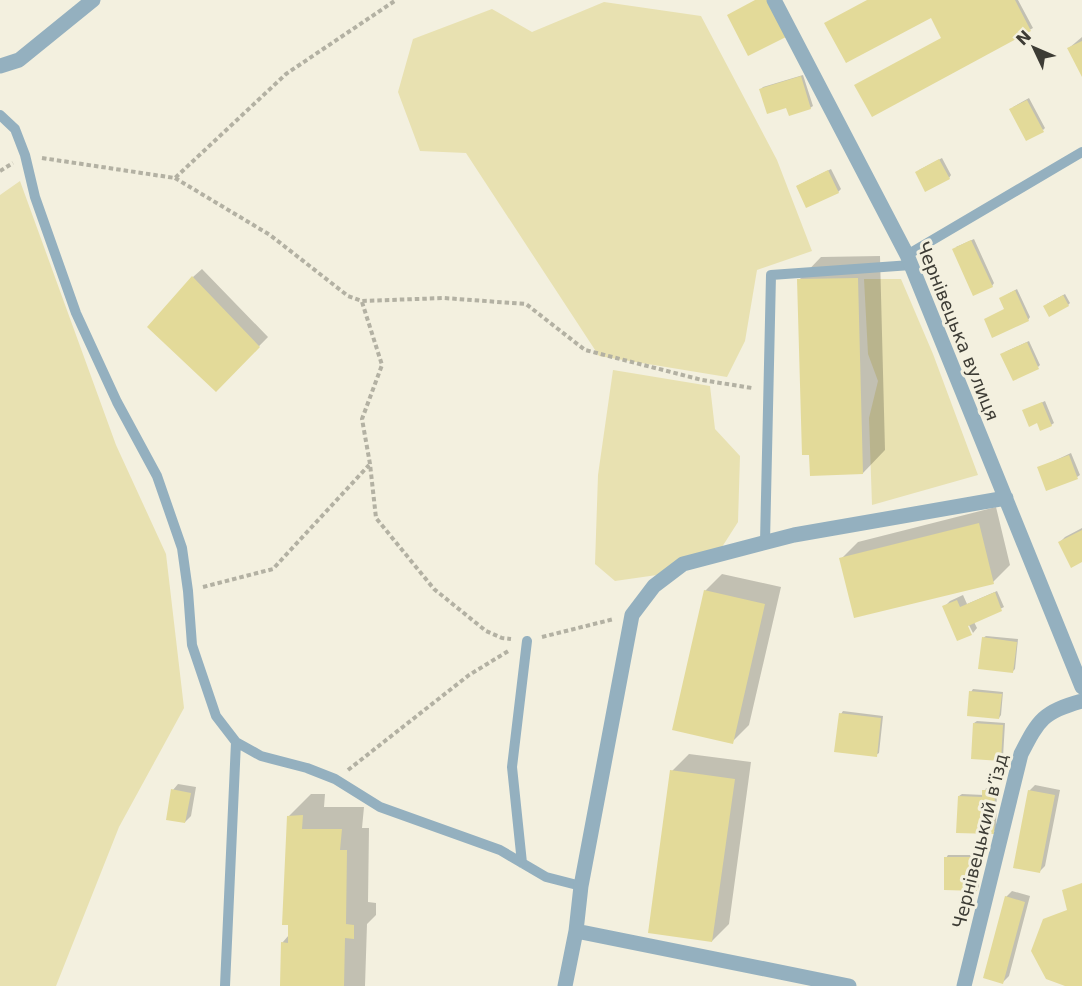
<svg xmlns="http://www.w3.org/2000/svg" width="1082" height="986" viewBox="0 0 1082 986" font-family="'DejaVu Sans',sans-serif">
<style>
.green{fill:#e8e1b1}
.shadow{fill:#0003}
.building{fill:#e3da99}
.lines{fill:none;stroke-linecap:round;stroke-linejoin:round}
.path{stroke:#b3b1a3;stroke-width:4;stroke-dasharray:4.5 3;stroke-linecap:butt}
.lane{stroke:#94b0bf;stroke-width:10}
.street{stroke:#94b0bf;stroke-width:15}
.labels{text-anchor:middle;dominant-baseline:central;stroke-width:6;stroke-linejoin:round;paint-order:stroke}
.street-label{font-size:18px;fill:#3d3c35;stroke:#f3f0df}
</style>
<rect width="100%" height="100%" fill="#f3f0df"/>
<path class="green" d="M604,2L701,16L777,160L812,251L757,270L745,341L727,377L599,356L466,153L420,151L398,92L413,39L492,9L532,32Z
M20,181L116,445L166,554L184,708L119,827L56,986H0V195Z
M864,279H901L933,354L978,475L872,505L869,418L878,381L868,354Z
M613,370L710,386L715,429L740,456L738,522L722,547L657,575L615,581L595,564L598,475Z"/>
<path class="shadow" d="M867,0H1018L1033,28L872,115L943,38L931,16Z
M1082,37V74L1069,48Z
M803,75L813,106L810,108L787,106L761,89L763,87Z
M1029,98L1045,128L1043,130L1013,107Z
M942,158L951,175L949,178L919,170Z
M831,169L841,189L838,192L797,186Z
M974,239L994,283L992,286L956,247Z
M880,256L885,450L863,473L811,453L799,280L821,257Z
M202,269L268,337L216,390L193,277Z
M1017,289L1030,317L1028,320L986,319L1006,309L1001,298Z
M1065,294L1070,303L1068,305L1047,304Z
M1029,341L1040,365L1038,367L1005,352Z
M1045,401L1054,423L1051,425L1038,422L1024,411Z
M1071,453L1080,475L1077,477L1039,468Z
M996,507L1010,565L993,582L841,559L858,542Z
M1082,528V561L1059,543L1065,537Z
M722,574L781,587L749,725L732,742L705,591Z
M997,591L1004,607L974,622L977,628L973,633L969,625L944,607L950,601L963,595L967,604Z
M986,636L1018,639L1015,669L1012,672L983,638Z
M973,689L1003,692L1001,715L999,718L971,692Z
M843,711L883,716L879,753L876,755L841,714Z
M977,721L1005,723L1003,757L1000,760L974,723Z
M689,754L751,762L729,924L712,941L672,771Z
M178,784L196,787L191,816L185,822L173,790Z
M1035,785L1060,790L1045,866L1039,872L1029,791Z
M986,788H997L996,830L993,832L959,796L962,794L984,795Z
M311,794H325L324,807H364L362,828H369L368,902L376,903V915L367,924L365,986H281L282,943L289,935L288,817Z
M948,855H979V887L976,889L946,858Z
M1012,891L1030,896L1009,976L1003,982L1006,897Z"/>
<path class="building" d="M755,0H767L786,37L748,56L727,15Z
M867,0H1015L1031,31L872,117L854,85L941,38L931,18L846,63L824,23Z
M1082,41V77L1067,48Z
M801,76L811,109L789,116L786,108L767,114L759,89Z
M1027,100L1044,132L1026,141L1009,109Z
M939,159L950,179L925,192L915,172Z
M828,170L839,193L806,208L796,186Z
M971,240L993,287L973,296L952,249Z
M192,276L260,347L216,392L147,327Z
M858,278L863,474L810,476L809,455H802L797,279Z
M1015,290L1029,321L992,338L984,319L1004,309L999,298Z
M1063,295L1069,306L1049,317L1043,306Z
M1027,342L1039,369L1013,381L1000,354Z
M1042,402L1052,426L1040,431L1037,423L1029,427L1022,410Z
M1069,455L1078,479L1046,491L1037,467Z
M979,523L994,584L854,618L839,558Z
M1082,530V562L1071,568L1058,542Z
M704,590L765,604L733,744L672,730Z
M995,592L1002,611L968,626L972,635L957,641L942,606L957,600L960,607Z
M982,637L1017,642L1013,673L978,669Z
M969,691L1002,694L999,719L967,716Z
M839,713L881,718L877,757L834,752Z
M973,723L1003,725L1001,761L971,759Z
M670,770L735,779L712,942L648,933Z
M171,789L191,793L185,823L166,820Z
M982,790H995L994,834L956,833L958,796L982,797Z
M1028,790L1055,795L1040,873L1013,868Z
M303,815L302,829H342L340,850H347L346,924L354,925V939L345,938L344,986H280L281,942L288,943V925H282L287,816Z
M944,857H977V891L944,890Z
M1082,883V986H1065L1046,979L1031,951L1043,919L1067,910L1062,890Z
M1005,896L1025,902L1003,984L983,978Z"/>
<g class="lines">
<path class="path" d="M42,158L175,178L286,74L396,0
M0,171L13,163
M175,178L270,235L348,296L362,301L444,298L526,304L585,350L702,380L752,388
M362,302L382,365L362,419L370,464L376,518L434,589L486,631L502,638L511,639
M203,587L273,569L369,465
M542,637L614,619
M348,770L469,675L510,650"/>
<path class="lane" d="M0,115L15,129L25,155L35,197L76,313L117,402L157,476L182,548L188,591L192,645L216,716L236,742L225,986
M907,255L1082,152
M765,542L771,275L911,265
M236,742L261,756L307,768L335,779L380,807L500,850L546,877L581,886
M522,863L512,767L527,641"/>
<path class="street" d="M774,0L907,255L1082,687
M0,66L19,60L93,0
M576,931L849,986
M565,986L576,931L581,886L632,615L654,586L683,564L794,535L1006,498
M964,986L1021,754C1039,719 1043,712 1082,701"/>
</g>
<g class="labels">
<g class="street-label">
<text transform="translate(958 331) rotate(68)">Чернівецька вулиця</text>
<text transform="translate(980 841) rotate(-76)">Чернівецький вʼїзд</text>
</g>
</g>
<g transform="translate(1034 48) rotate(314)" stroke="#f3f0df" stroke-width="4.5" paint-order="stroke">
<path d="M0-4.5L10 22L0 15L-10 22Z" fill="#3d3c35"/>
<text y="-9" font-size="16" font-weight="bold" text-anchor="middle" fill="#3d3c35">N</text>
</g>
</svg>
